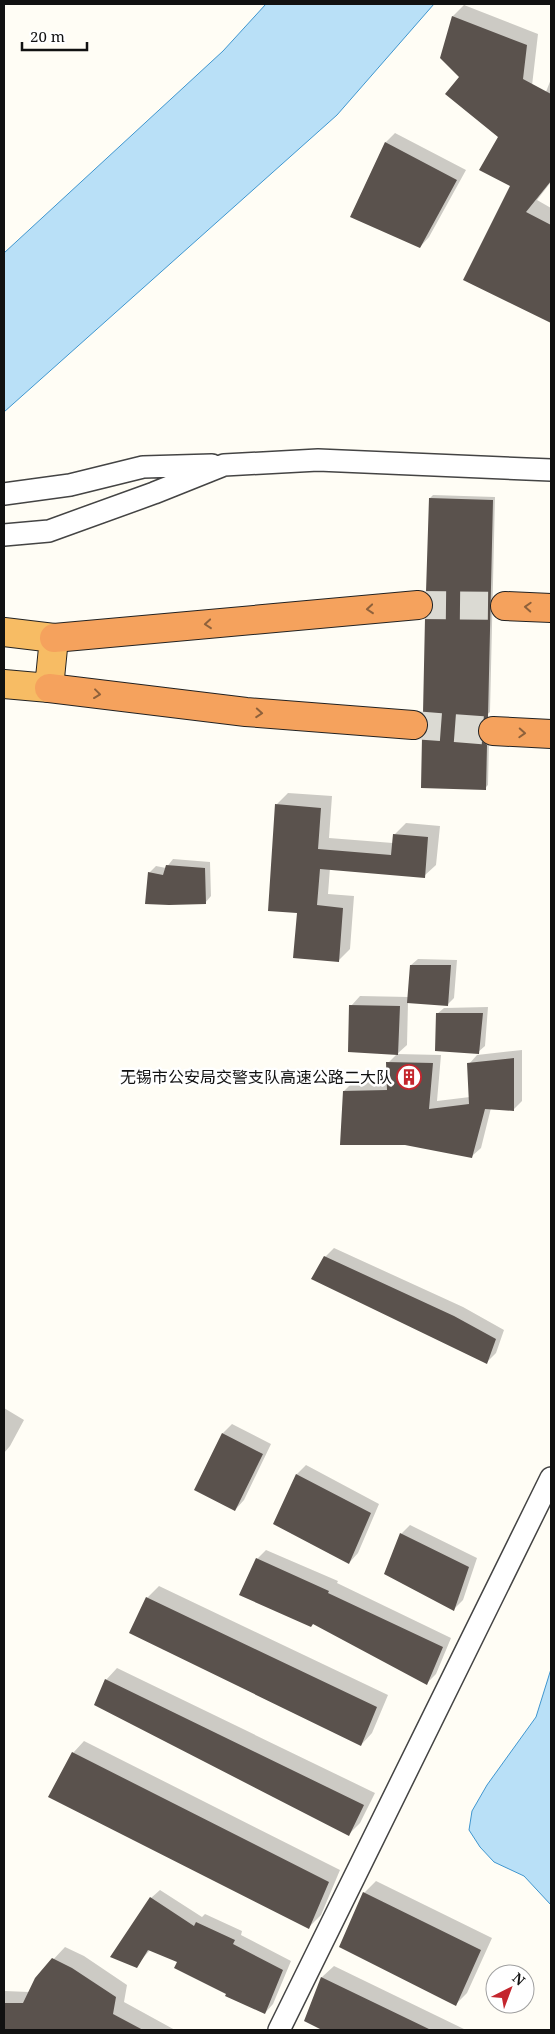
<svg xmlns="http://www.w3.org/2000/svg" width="555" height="2034" viewBox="0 0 555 2034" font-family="'Noto Serif','Noto Sans SC',serif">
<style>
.water{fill:#b9e0f7;stroke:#3f96cf}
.shadow{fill:#0003}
.building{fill:#5a524d}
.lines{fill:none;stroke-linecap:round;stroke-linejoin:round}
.motorway-tunnel{stroke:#dbdad3;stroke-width:28;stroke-dasharray:28 14;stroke-linecap:butt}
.minor-casing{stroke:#444;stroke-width:24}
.trunk-casing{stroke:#222;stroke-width:30}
.motorway-casing{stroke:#222;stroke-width:30}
.minor{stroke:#fff;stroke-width:21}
.trunk{stroke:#f7bc64;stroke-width:28}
.motorway{stroke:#f5a25d;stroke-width:28}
.oneway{stroke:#8e613b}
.labels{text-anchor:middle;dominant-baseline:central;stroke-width:5;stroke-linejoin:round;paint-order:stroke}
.poi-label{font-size:16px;fill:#111;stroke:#fff;text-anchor:end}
</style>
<rect width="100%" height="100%" fill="#fffdf5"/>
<path class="water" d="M266,4H434L337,115L4,412V253L223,51Z
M551,1669V1905L524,1876L494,1862L480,1847L469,1830L472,1811L487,1785L536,1717Z"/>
<path class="shadow" d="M464,5L538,34L525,146L551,79V182L537,200L551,208V321L464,279L512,185L500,136L461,77L453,16Z
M395,133L466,170L429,237L420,247L352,217L386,142Z
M433,495L495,497L490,712L482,719L480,727L482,736L489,742L488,785L485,788L427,734L430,726L435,604L430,498Z
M288,793L332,796L329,838L393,843L394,835L406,823L440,826L436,865L424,876L330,868L328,894L354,896L350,949L338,961L298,912L277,804Z
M173,859L210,862L211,896L205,903L149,873L156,866L166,868Z
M418,959L457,960L454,998L448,1004L408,1002L407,1045L397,1054L441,1055L437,1101L470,1097L469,1064L477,1055L522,1050V1101L513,1110L491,1108L481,1148L472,1156L405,1144L344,1091L353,1082H388V1063L397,1054L351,1006L360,996L409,997L411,965Z
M488,1007L485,1046L478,1052L437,1014L444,1008Z
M334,1248L463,1307L504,1330L496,1353L487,1362L325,1257Z
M4,1408L24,1420L10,1446L4,1453Z
M232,1424L271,1444L244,1500L235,1510L223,1433Z
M306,1465L379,1504L358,1553L349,1563L275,1523L297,1474Z
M410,1525L477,1558L463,1600L454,1609L401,1534Z
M266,1550L338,1581L337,1583L451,1638L436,1674L427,1683L257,1559Z
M159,1586L388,1695L372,1733L361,1745L147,1598Z
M117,1668L375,1793L360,1823L348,1835L106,1680Z
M84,1741L340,1870L321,1915L309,1927L73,1753Z
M376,1881L492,1938L467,1993L456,2004L364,1893Z
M160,1890L202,1917L205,1914L242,1931L241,1935L291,1961L273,2004L265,2013L228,1993L179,1961L150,1950L136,1966L151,1898Z
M65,1947L84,1956L127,1985L124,2002L175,2030H4V1991L30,1992L36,1978Z
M334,1966L466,2030H325L305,2020L322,1977Z"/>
<path class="building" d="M452,16L527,45L523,79L551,94V181L526,212L551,225V323L463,280L510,186L479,170L498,137L445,94L459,77L440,58Z
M385,142L457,180L420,248L350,217Z
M429,498L493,500L488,717L480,722L477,731L479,739L487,745L486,790L421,788L422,737L426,733L429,726L427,719L423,713L425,618L432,612L434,604L431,596L426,592Z
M275,804L321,808L318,849L391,855L393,834L428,837L425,878L320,869L317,905L343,908L339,962L293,958L297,913L268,911Z
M166,865L205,868L206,904L169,905L145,904L148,872L163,875Z
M410,965H451L448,1006L407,1003Z
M349,1005L400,1006L398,1055L348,1052Z
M436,1013H483L479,1054L435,1051Z
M514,1058V1111L485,1109L472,1158L405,1145H340L343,1091L387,1090L386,1062L433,1063L429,1109L469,1104L467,1063Z
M324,1256L454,1316L496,1339L487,1364L311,1279Z
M222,1433L263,1454L235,1511L194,1490Z
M296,1474L371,1513L349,1564L273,1524Z
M400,1533L469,1567L454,1611L384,1574Z
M256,1558L329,1591L328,1593L443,1647L427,1685L313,1624L311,1627L239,1595Z
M146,1597L377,1707L361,1746L129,1633Z
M105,1679L364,1805L349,1836L94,1705Z
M72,1752L329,1882L309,1929L48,1797Z
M363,1892L481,1950L456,2006L339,1947Z
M150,1897L194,1926L196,1922L235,1940L233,1944L283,1970L265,2014L225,1996L226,1994L174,1968L177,1962L148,1950L137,1968L110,1957Z
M52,1958L72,1968L116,1997L113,2014L143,2030H4V2003H23L35,1978Z
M321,1977L431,2030H322L304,2021Z"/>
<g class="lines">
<path class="motorway-tunnel" d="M418,605L505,606
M413,725L493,731"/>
<defs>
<path id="minor" d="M4,494L70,485L143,467L212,465
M4,535L49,531L154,493L224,465L318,460L551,470
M279,2030L551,1478"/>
<path id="trunk" d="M4,632L54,638L49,688L4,684"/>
<path id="motorway" d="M505,606L551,608
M54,638L418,605
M49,688L246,712L413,725
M493,731L551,734"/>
</defs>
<use href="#minor" class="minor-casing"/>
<use href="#trunk" class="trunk-casing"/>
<use href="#motorway" class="motorway-casing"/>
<use href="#minor" class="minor"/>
<use href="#trunk" class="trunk"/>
<use href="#motorway" class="motorway"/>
</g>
<defs><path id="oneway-chevron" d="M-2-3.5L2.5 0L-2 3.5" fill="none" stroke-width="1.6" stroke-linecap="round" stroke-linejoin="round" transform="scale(1.25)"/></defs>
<g class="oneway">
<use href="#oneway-chevron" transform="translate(528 607) rotate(-177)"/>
<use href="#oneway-chevron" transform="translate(370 609) rotate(175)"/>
<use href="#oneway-chevron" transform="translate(208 624) rotate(175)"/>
<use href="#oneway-chevron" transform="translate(97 694) rotate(7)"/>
<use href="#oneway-chevron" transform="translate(259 713) rotate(4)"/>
<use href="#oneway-chevron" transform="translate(522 733) rotate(3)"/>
</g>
<defs>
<symbol id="building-ring" viewBox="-11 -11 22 22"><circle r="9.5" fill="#fff" stroke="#c4262e" stroke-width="1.5"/><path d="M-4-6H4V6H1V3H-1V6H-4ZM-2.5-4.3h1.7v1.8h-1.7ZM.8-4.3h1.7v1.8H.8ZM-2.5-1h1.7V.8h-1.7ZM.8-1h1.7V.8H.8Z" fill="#c4262e"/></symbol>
</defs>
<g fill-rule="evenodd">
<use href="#building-ring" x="395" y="1063" width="28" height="28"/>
</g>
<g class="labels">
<g class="poi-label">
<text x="392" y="1077">无锡市公安局交警支队高速公路二大队</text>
</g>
</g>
<rect width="555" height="2034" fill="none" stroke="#111111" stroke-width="10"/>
<g transform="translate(510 1989) rotate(42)"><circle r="24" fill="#ffffff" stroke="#a0a0a0"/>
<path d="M0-4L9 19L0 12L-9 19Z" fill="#c4262e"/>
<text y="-8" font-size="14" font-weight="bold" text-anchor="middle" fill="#111111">N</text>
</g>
<path d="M22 42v8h65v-8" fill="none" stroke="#111111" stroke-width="2.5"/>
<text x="30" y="42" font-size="15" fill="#111111" stroke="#ffffff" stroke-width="4" paint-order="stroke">20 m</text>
</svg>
